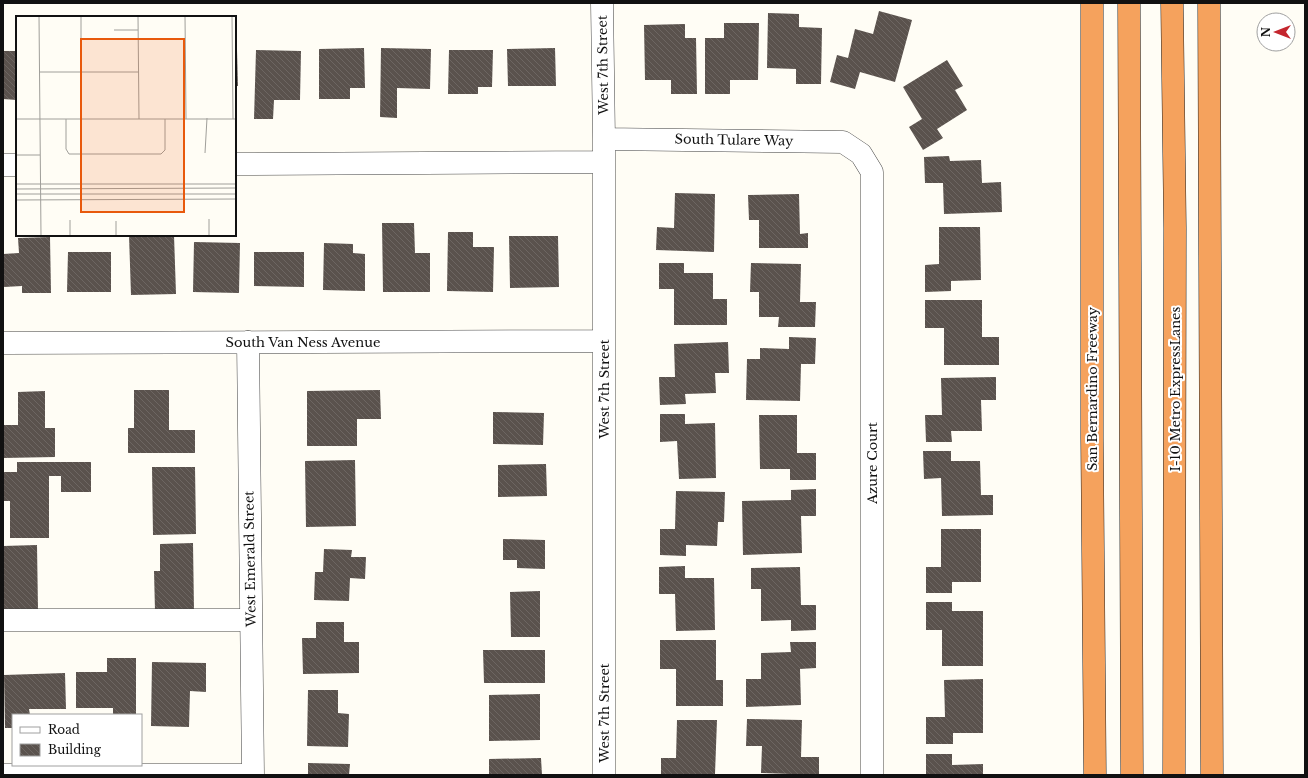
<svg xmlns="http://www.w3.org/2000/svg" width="1308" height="778" viewBox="0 0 1308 778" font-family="'Libre Baskerville',serif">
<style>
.building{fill:url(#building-back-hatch)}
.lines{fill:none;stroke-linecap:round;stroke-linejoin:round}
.minor-casing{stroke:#444;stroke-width:23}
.highway-casing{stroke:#222;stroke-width:23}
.minor{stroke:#fff;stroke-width:22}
.highway{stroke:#f5a25d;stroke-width:22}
.labels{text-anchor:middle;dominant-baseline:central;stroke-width:4;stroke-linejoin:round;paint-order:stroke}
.street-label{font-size:13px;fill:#111;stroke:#fff}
.inset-road{fill:none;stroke:#a09f9a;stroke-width:1}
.view{fill:#e8590c;fill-opacity:0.15;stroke:#e8590c;stroke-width:2}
.inset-edge{fill:none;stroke:#111;stroke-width:2}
</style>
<defs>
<pattern id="building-back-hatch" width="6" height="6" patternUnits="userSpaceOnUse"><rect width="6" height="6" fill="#5a524d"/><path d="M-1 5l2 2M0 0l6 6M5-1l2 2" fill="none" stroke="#6d6662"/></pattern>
</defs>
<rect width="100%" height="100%" fill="#fffdf5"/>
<path class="building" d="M879,11L912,20L895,82L860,72L855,89L830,82L837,55L848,58L855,29L873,34Z
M768,13L799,14V27L822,28L821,84H796V69L767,68Z
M724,23H759L758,80H730V94H705V38H724Z
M685,24V38H696L697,94H671V80H645L644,25Z
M364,48L365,88H350V99H319V49Z
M381,48L431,49L430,89L397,88V118L380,117Z
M555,48L556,86H508L507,49Z
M235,50H237L238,86H235Z
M256,50L301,51L300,100H274L273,119H254Z
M449,50H493L492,87H478V94H448Z
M3,51H17V100L3,99Z
M947,60L963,86L955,90L967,110L937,129L943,138L923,150L909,127L922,119L903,87Z
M949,156L950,161L981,160L982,183L1001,182L1002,212L944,214L943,183H925L924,157Z
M675,193L715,194L714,252L656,250L657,227L674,228Z
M799,194L800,234L808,233V248H759V220H749L748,195Z
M382,223H414L415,253H430V292H383Z
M939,227H980L981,280L951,281V291L925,292V265L939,264Z
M448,232H473V247H494L493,292L447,291Z
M129,235H174L176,294L131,295Z
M509,236H558L559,287L510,288Z
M50,237L51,293H22V286L4,287L3,254L19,253L18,238Z
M194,242L240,243L239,293L193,292Z
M324,243L353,244V253L365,254V291L323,290Z
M68,252H111V292H67Z
M254,252H304V287L254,286Z
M659,263H684V273H713V299H727V325H674V289H659Z
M751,263L801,264L800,302H816L815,327H778L779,317H759V292H750Z
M925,300H982V337H999V365H944V328H925Z
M789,337L816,338L815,364H801L800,401L746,400L747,359H760V348L789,349Z
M728,342L729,373H715L716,393L685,394L686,404L660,405L659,377H675L674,344Z
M996,377V400H981L982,431H951L952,442H926L925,415H942L941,378Z
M134,390H169V430H195V453H128V428H134Z
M380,390L381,419H357V446H307V391Z
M45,391V428H55V457L3,458V425H18V392Z
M493,412L544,413L543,445L493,444Z
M660,414H685V424L715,423L716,478L679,479L677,441L660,442Z
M759,415H797V453H816V480H790V469H760Z
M923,451H951V461H980L981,495H993V515L942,516L941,478L924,479Z
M355,460L356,526L306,527L305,461Z
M17,462H91V492H61V476H49V538H10V501H3V472H17Z
M546,464L547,496L498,497V465Z
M152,467H195L196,534L153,535Z
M816,489V516H801L802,553L743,555L742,501L791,500V490Z
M676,491L725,492L724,522H718L717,546L686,545V556L660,555V529H675Z
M941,529H981V582H952V593H926V567H941Z
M503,539L545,540V569L517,568V560H503Z
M193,543L194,611H155L154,571H160V544Z
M37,545L38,610L3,611V546Z
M324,549L352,550L351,557H366L365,579L350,578L349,601L314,600L315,572H323Z
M685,566V578H714L715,630L676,631L675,594H659V567Z
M800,567L801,605H816V630L791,631V620L761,621V589H751V568Z
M540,591V637H511L510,592Z
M926,602H952V611H983V666H942V630H926Z
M316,622H344V642H359V673L303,674L302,638H316Z
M660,640H716V680H723V706H676V669H660Z
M790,642H816V668L800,669L801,705L746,707V679H761V653L791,652Z
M483,650H545V683H484Z
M107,658H136V715H113V708H76V672H107Z
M152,662L206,663V692L190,691L189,727L151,726Z
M65,673L66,709H29L30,715H13V728H5L4,675Z
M983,679V733H953V744H926V717H945L944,680Z
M308,690H338V713L349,714L348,747L307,746Z
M540,694V740L489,741V695Z
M747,719L802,720L801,757H819V775L761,773L762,746H746Z
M677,720H717L715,774L661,775V758H676Z
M926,754H952V765L983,764V775H926Z
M541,758L542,775H489V759Z
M308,763L350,764L349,775H308Z"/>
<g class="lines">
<defs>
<path id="minor" d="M602,3L604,139V775
M604,139L843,142L861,154L872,172V775
M235,164L604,162
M3,165H17
M248,342L253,775
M3,343L604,341
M3,620H251
M3,775H253"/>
<path id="highway" d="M1092,3V438L1095,775
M1129,3L1132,775
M1172,3L1175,228L1174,775
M1209,3L1212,775"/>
</defs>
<use href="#minor" class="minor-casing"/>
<use href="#highway" class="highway-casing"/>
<use href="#minor" class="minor"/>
<use href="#highway" class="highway"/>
</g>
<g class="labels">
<g class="street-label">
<text transform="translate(603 65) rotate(-91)">West 7th Street</text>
<text transform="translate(734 140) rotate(1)">South Tulare Way</text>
<text x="303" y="342">South Van Ness Avenue</text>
<text transform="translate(604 389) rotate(-90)">West 7th Street</text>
<text transform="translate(1092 389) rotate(-90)">San Bernardino Freeway</text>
<text transform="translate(1175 389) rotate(-90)">I-10 Metro ExpressLanes</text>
<text transform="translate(872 463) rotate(-90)">Azure Court</text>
<text transform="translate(250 559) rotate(-91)">West Emerald Street</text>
<text transform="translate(604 713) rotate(-90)">West 7th Street</text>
</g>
</g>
<g transform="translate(16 16)">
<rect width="220" height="220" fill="#fffdf5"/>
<path class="inset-road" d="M23,0L25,220M122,0L123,103M169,0L170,103M216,0L217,103M98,14H122M23,56H123M65,57V0M0,103H220M50,103V133L53,138H145L149,134V103M189,137L191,102M0,139H24M0,168H220M0,173L220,172M0,178H220M0,184L220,183M193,203V220M100,205V220M54,220V204"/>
<path class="view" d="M65,23H168V196H65Z"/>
<rect width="220" height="220" class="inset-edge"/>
</g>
<rect width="1308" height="778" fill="none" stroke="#111111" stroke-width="8"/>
<rect x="12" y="714" width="130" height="52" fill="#ffffff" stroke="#a0a0a0"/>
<rect x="20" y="727" width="20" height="6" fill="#ffffff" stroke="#a0a0a0"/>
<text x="48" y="734" font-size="12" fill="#111111">Road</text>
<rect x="20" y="744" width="20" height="12" fill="url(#building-back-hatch)" stroke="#a0a0a0"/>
<text x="48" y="754" font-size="12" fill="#111111">Building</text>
<g transform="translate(1276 32) rotate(270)"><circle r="19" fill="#ffffff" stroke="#a0a0a0"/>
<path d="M0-3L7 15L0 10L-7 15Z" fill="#c4262e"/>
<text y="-6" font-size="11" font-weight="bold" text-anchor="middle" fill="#111111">N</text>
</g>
</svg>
